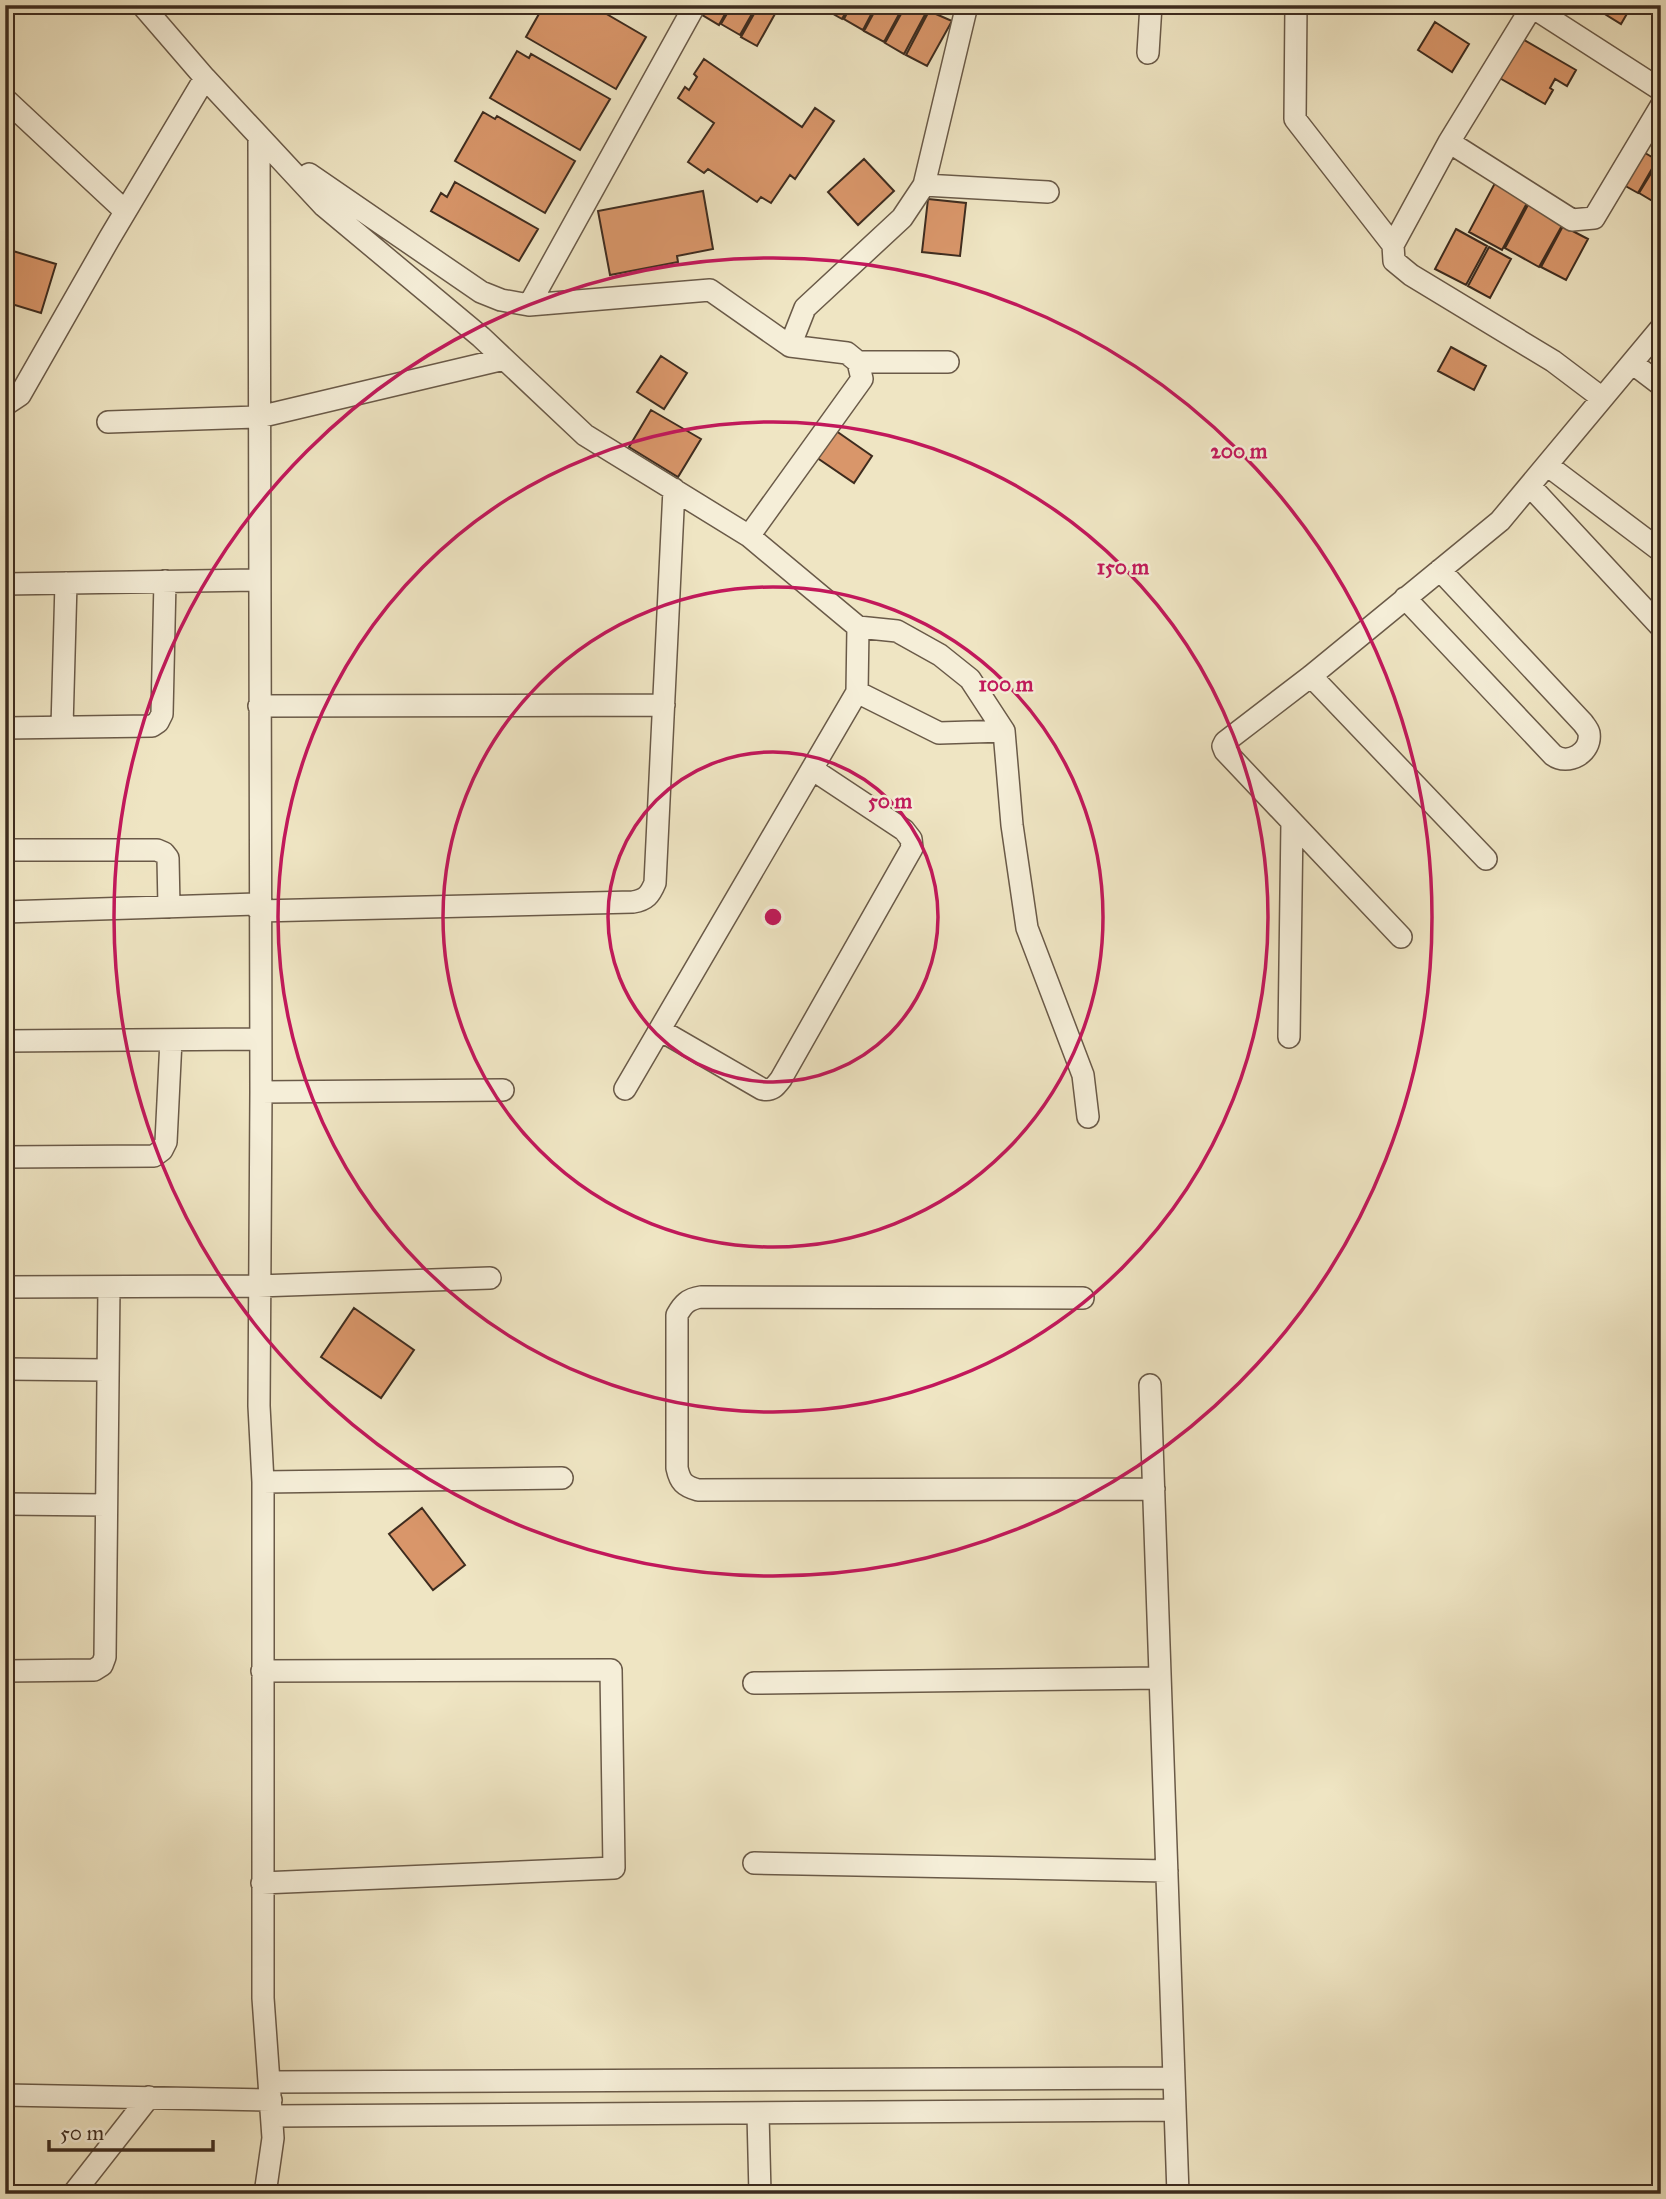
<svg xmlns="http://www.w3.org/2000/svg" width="1666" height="2199" viewBox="0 0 1666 2199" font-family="'IM FELL Great Primer',serif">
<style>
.building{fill:#d9966a;stroke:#3e2c1f;stroke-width:2}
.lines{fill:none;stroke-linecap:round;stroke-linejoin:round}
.minor-casing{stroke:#6a5a48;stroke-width:24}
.minor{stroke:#f5eed8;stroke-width:21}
.ring{fill:none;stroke:#c2185b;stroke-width:3.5}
.centre{fill:#c2185b;stroke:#f5eed8;stroke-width:3.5}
.ring-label{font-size:21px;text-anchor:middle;font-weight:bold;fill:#c2185b;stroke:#f5eed8;stroke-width:5;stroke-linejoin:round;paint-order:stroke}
</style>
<rect width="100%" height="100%" fill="#efe5c3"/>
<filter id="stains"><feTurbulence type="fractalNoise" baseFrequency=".00286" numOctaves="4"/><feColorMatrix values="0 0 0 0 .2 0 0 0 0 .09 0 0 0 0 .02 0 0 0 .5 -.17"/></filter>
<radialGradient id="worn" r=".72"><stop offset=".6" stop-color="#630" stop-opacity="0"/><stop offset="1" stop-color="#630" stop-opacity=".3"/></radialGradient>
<path class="building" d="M544,5H591L646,37L616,89L526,37Z
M703,5H730L719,25L699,13Z
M732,5H757L740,35L721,24Z
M759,5H780L757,46L741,37Z
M822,5H850L842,19L821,7Z
M851,5H876L863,30L844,19Z
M878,5H904L884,42L864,31Z
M906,5H925L929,7L904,54L885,43Z
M1597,5H1632L1621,24L1595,8Z
M929,11L952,21L927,66L906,55Z
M1435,22L1469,44L1452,72L1418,50Z
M1519,37L1576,70L1567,86L1555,79L1550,88L1553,90L1545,104L1496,76Z
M517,51L529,58L531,54L610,99L580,150L490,98Z
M704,59L802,127L815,108L834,121L795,179L790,175L771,203L761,197L757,202L708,169L704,173L688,162L714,123L678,98L685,87L689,90L697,77L694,74Z
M483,112L495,119L497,116L575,161L545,213L455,161Z
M1640,150L1657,160L1638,193L1620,183Z
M864,159L894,191L858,225L828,192Z
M1658,162L1661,163V206L1639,193Z
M455,182L538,229L519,261L431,211L441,193L447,197Z
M1495,183L1528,201L1502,250L1469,232Z
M703,191L713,249L677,256L678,262L610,275L598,211Z
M928,199L966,203L960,256L922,252Z
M1529,203L1564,222L1539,267L1505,248Z
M1563,226L1588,239L1566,280L1541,267Z
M1456,229L1487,246L1466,285L1435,269Z
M1489,247L1511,259L1490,298L1468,286Z
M13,251L56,264L41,313L5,302V273Z
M1451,347L1486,366L1474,390L1438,371Z
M661,356L687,373L664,409L637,392Z
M651,410L701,439L678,477L629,447Z
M829,426L872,456L854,483L810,453Z
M1661,667V683L1653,676Z
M354,1308L414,1350L381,1398L321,1357Z
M422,1508L465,1565L433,1590L389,1534Z"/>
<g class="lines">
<defs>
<path id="minor" d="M142,5L205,78L324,206L481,337L585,435L749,536L858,627L897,631L940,655L970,679L1004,731L939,733L857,692L858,627
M1296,5L1295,119L1393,245
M1533,5L1449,142L1393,245L1394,261L1411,275L1553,361L1602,398
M1532,7L1661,90
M1148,53L1151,5
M5,99L125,211
M259,136L261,1092L259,1406L263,1482V1998L273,2138L265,2194
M1449,142L1572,220L1594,218L1661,106
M309,174L481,292L501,300L529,305L710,290L790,346
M924,185L1048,192
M529,305L695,5
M858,362H948
M1632,363L1661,385
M5,405L20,395L109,239L205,78
M108,422L259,417L504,359
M1547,465L1661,551
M1530,486L1661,627
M749,536L862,379L858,362L847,353L790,346L805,308L902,218L924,185L967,5
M5,584L259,580
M1405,598L1553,755C1568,766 1592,753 1589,733C1588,729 1585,726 1583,723L1440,570
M1311,676L1486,859
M259,706L664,705
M62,727L66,583
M5,728L152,726L158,722L162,714L165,581
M1004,731L1012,825L1027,928L1083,1075L1088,1117
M5,850H157L164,853L168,858L169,907
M259,911L633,902C646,900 650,895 655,883L674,489
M5,912L259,904
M1401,937L1225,751L1223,746L1225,742L1311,676L1500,521L1661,328
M660,1030L762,1089C772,1091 775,1087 781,1079L912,848L911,839L904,830L812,769
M1289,1037L1292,822
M5,1041L259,1039
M625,1089L857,692
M261,1092L503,1090
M5,1157L154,1156L162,1150L166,1142L171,1040
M5,1287L258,1286L490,1278
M1083,1298L701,1297C688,1299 683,1304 677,1315V1468C680,1482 684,1486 698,1490L1154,1489
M5,1369L106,1370
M1150,1385L1178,2194
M263,1482L562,1478
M5,1504L106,1505
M5,1671L94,1670L102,1665L105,1657L109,1287
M262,1671L611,1670L614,1868L262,1883
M754,1683L1160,1678
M754,1863L1167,1871
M270,2082L1174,2078
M5,2095L271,2100
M758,2114L760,2194
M273,2116L1175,2110
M73,2194L149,2097"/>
</defs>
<use href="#minor" class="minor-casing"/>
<use href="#minor" class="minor"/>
</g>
<g class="ring">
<circle cx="773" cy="917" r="165"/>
<circle cx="773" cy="917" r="330"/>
<circle cx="773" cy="917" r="495"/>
<circle cx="773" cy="917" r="659"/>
</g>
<circle cx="773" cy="917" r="10" class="centre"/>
<g class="ring-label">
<text x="1239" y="458">200 m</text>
<text x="1123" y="574">150 m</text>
<text x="1006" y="691">100 m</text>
<text x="890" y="808">50 m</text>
</g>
<rect width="1666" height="2199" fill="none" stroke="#efe5c3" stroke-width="28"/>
<rect x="7" y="7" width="1652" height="2185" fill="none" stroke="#3e2c1f" stroke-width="3.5"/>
<rect x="14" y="14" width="1638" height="2171" fill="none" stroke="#3e2c1f" stroke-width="2"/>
<path d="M49 2140v10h164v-10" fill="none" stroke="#3e2c1f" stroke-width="3.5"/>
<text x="60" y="2140" font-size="21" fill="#3e2c1f" stroke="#f5eed8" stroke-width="5" paint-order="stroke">50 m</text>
<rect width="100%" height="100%" filter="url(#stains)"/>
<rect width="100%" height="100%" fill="url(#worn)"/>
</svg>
